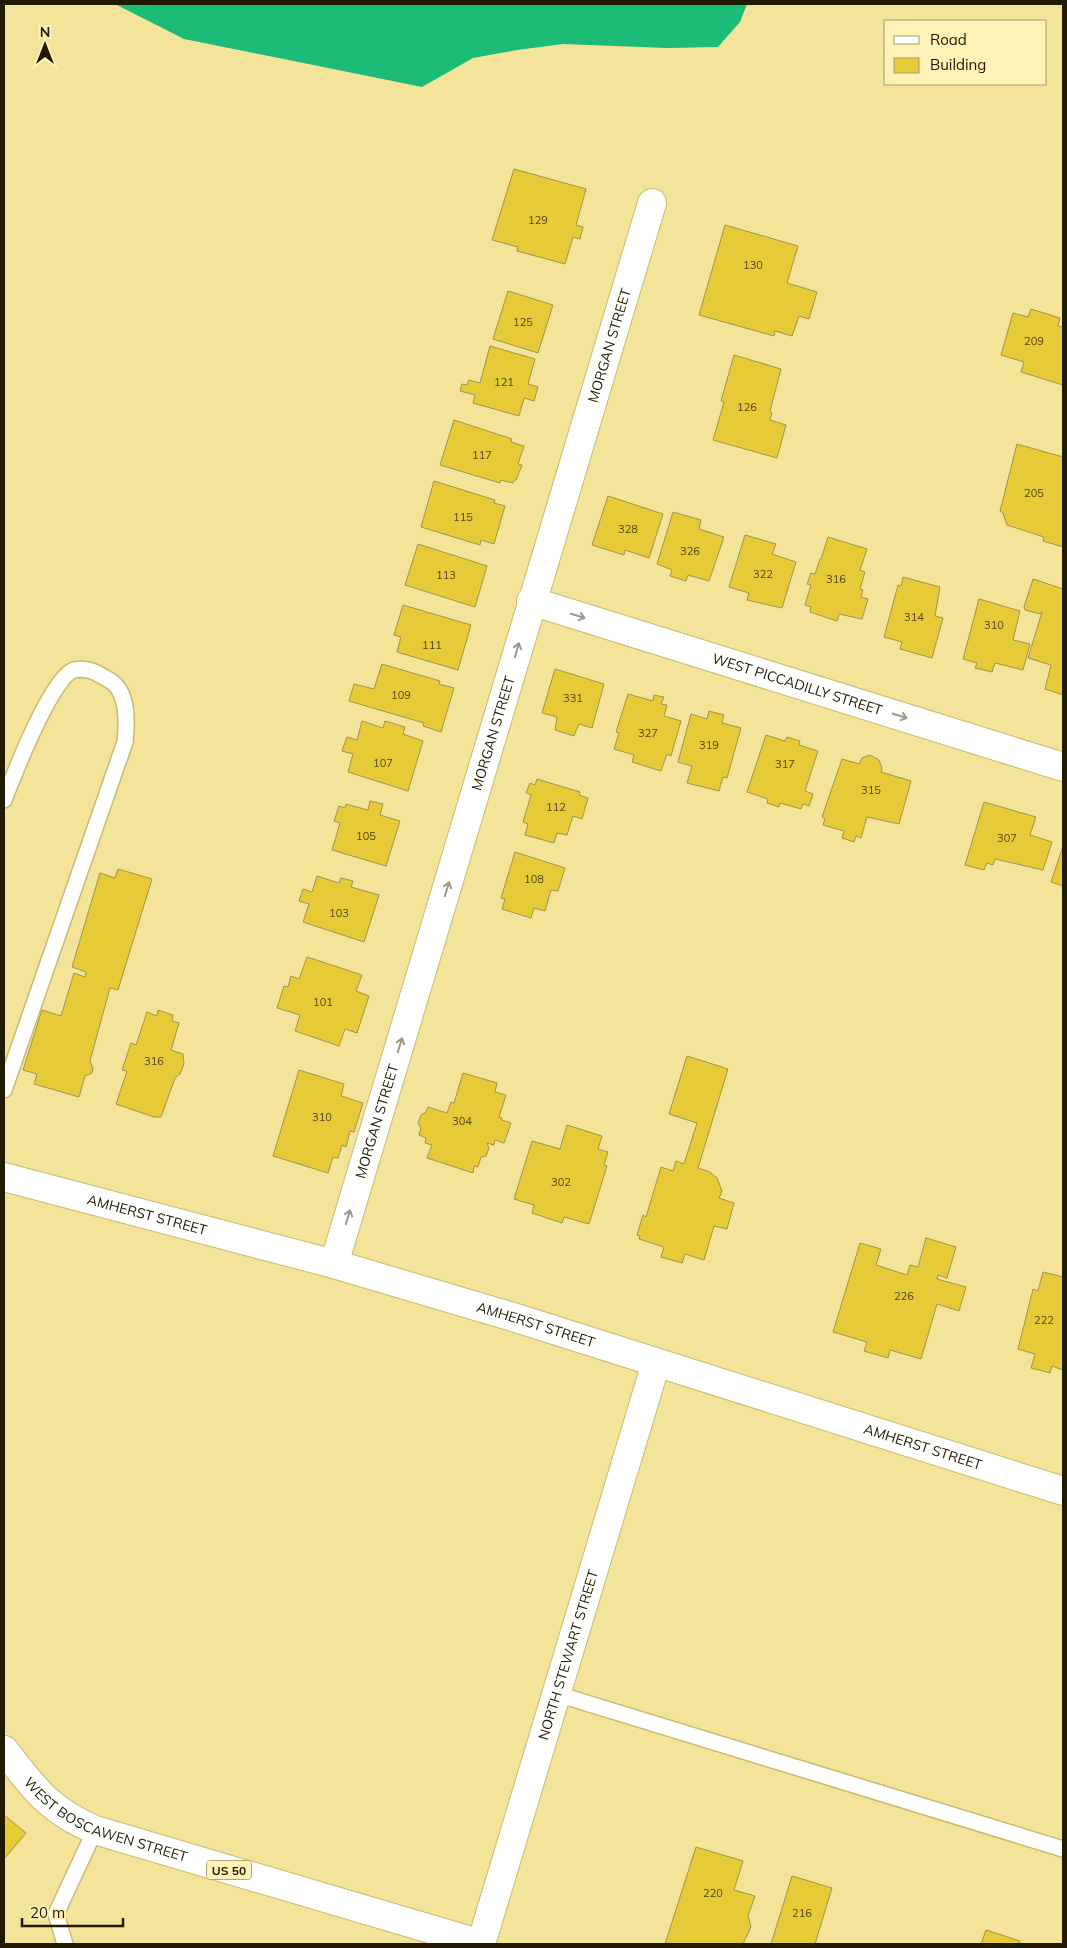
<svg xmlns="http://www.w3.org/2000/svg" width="1067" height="1948" viewBox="0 0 1067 1948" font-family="Mulish,sans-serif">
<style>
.forest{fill:#1cbb78}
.building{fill:#e6ca37;stroke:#a19349}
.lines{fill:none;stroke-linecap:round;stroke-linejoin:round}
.service-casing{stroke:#c9ba70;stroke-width:18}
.minor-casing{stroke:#c9ba70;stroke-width:30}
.tertiary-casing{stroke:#c9ba70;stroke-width:30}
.primary-casing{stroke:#c9ba70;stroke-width:30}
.service{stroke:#fff;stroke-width:15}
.minor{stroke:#fff;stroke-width:28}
.tertiary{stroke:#fff;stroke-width:28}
.primary{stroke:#fff;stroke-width:28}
.oneway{stroke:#9b988c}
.labels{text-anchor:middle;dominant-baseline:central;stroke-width:4;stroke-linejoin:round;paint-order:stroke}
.number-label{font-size:11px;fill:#52460e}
.shield{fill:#fef2b6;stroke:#635b37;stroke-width:1}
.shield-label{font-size:12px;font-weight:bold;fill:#201a00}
.street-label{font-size:14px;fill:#201a00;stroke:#fef2b6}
</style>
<rect width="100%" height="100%" fill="#f4e499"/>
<path class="forest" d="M115,4H747L740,22L718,47L667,48L563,44L517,50L473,58L422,87L184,39Z"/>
<path class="building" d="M514,169L586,189L576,225L583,227L580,239L573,237L565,264L517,251L518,247L492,240Z
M725,225L798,246L787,283L817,292L809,319L799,316L792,336L775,331L774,336L699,315Z
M508,291L553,305L538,353L493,339Z
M1031,309L1060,318L1058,326L1063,327V385L1021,372L1024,362L1001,355L1013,313L1028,317Z
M490,346L535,359L528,384L538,387L534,401L524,398L519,416L473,403L475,395L460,391L462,384L467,385L469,380L480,383Z
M734,355L781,369L770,411L772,413L770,420L786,425L777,458L713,440L724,402L721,401Z
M454,420L512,439L511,442L524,446L518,464L522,465L516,480H514L513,483L501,480L500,483L440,465Z
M1017,444L1063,457V547L1043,541L1044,537L1007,525L1003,513L1000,511Z
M434,481L495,500L494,503L505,506L494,544L481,540L480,545L421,527Z
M608,496L663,514L649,558L625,550L624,555L592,545Z
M673,512L701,520L699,529L724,537L709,581L688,575L686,581L670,576L672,570L657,564Z
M745,535L776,544L772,554L796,562L782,608L747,600L749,593L729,587Z
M828,537L867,549L860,570L865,572L860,589L863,590L861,597L868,599L862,619L839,614L837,621L810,612L811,607L805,605L811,585L807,584L811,573L815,574L820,559H821Z
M418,544L487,566L475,607L405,585Z
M903,577L940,587L935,616L943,618L932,658L900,649L902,642L884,637L898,585L901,586Z
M1033,579L1063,589V695L1045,689L1051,665L1028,658L1042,612L1040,614L1025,610L1024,607Z
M979,599L1020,611L1013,640L1030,644L1023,670L995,663L992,672L975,668L977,663L963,659Z
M403,605L471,625L458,670L397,652L401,637L394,635Z
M382,664L440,681L439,684L454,688L441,732L423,726L424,723L349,701L354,684L374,689Z
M555,669L604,684L592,728L579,724L574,736L555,730L557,717L542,713Z
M628,694L653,701L654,695L664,697L661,704L667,705L664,716L681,721L671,756L667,754L661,771L632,762L634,755L614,749L619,733L616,732Z
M709,711L724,715L722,723L741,728L727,778L723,777L719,791L687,783L692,766L678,762L691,714L707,719Z
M362,721L383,728L385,721L405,727L403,734L423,741L408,791L348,772L353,754L342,751L347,737L357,740Z
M766,735L785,741L787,737L800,741L799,745L818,751L805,791L813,794L809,806L803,804L801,809L780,803L779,807L767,803L768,799L747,792Z
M870,755L879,760L882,768L881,772L911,781L899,824L867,817L861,838L856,836L854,842L842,838L844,831L823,825L825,819L822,817L842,759L859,764L862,758Z
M537,779L580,792L579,795L588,798L582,819L573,816L567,835L557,833L554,843L525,835L528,824L523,822L531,795L526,793L530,783L535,785Z
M370,801L383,804L380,815L400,821L386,866L332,850L340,823L334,821L339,806L345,808L346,804L368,810Z
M984,802L1036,817L1030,835L1052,842L1043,870L995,859L993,865L987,863L984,870L965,865Z
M1063,846V886L1051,882Z
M515,852L565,868L558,891L551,890L545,911L534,908L531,918L502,909L505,899L501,898Z
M118,869L152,879L118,990L110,988L90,1061L93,1068L92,1073L85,1076L79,1097L34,1084L37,1074L23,1070L42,1010L61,1016L74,973L85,977L86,972L72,967L100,873L115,878Z
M317,876L339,883L341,878L353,881L351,887L379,895L364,942L303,922L309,904L299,901L303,889L312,892Z
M307,957L362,975L356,991L369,996L357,1033L345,1029L339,1046L295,1031L300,1015L277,1008L284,986L288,987L291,976L299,979Z
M158,1010L173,1015L172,1021L179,1023L171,1050L183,1054L184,1064L180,1074L175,1078L161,1117H154L116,1104L127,1071L122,1070L131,1043L136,1045L147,1012L157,1016Z
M687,1056L728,1069L698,1168L710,1172L717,1178L722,1191L719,1198L734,1203L727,1229L714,1226L704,1260L685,1254L682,1263L661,1257L664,1247L639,1239L640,1236L637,1235L643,1215L646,1217L661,1167L673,1171L676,1161L684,1164L697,1123L669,1114Z
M299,1070L344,1084L341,1096L363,1103L354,1132L350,1131L346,1147L342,1145L338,1158L333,1157L328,1173L273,1156Z
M463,1073L497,1083L495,1092L506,1095L499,1117L502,1118V1120L511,1123L504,1143L495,1140L494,1145L487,1143L489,1148L486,1156L481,1157L478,1167L474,1166L473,1173L427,1158L432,1145L425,1143L426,1138L419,1135L421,1128L418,1123L421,1115L426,1112L428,1107L447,1113L451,1102L454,1103Z
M567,1125L602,1136L598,1149L608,1152L604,1165L607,1166L589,1224L564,1217L562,1223L532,1213L534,1205L514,1199L532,1141L560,1149Z
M926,1238L956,1247L947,1278L938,1275L937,1279L966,1287L959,1311L937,1304L921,1359L890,1350L888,1358L864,1351L867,1342L833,1332L860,1243L881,1249L876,1265L907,1275L910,1265L918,1267Z
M1043,1272L1063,1277V1370L1052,1366L1050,1373L1031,1368L1035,1354L1018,1349L1033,1289L1038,1291Z
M4,1815L26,1833L4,1859Z
M696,1847L743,1861L734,1890L755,1896L748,1916L751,1927L743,1944H665Z
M792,1876L832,1888L815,1944H771Z
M986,1930L1020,1941L1019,1944H981Z"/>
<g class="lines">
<defs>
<path id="service" d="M4,800C13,777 52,676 74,670C88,667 97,673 109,680C129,691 127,723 125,742L4,1090
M557,1694L1063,1849
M65,1944L56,1914L95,1830"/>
<g id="minor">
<path id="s1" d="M531,601L1063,767"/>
<path id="s2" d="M334,1264L652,203"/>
</g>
<g id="tertiary">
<path id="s3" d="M4,1177L334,1264L513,1317L1063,1491"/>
<path id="s4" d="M481,1944L656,1363"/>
</g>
<g id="primary">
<path id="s5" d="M4,1750C34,1788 48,1810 95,1830L481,1944"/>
</g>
</defs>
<use href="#service" class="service-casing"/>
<use href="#minor" class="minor-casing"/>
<use href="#tertiary" class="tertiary-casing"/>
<use href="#primary" class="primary-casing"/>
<use href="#service" class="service"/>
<use href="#minor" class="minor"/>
<use href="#tertiary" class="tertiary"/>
<use href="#primary" class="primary"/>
</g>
<defs><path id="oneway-shaft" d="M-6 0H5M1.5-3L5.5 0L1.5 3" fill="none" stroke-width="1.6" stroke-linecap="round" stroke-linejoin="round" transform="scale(1.25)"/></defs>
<g class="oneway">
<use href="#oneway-shaft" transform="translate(578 616) rotate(17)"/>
<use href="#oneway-shaft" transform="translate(517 650) rotate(-74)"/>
<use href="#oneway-shaft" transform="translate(900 716) rotate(17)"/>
<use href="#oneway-shaft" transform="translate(447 889) rotate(-73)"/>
<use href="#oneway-shaft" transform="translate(400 1045) rotate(-73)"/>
<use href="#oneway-shaft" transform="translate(348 1217) rotate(-73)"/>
</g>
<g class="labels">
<g class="number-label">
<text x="538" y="220">129</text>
<text x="753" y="265">130</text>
<text x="523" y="322">125</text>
<text x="1034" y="341">209</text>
<text x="504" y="382">121</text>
<text x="747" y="407">126</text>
<text x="482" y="455">117</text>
<text x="1034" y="493">205</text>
<text x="463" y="517">115</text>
<text x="628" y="529">328</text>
<text x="690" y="551">326</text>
<text x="763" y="574">322</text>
<text x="446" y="575">113</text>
<text x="836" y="579">316</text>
<text x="914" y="617">314</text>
<text x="994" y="625">310</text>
<text x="432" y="645">111</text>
<text x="401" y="695">109</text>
<text x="573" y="698">331</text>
<text x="648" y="733">327</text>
<text x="709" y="745">319</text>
<text x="383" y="763">107</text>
<text x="785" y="764">317</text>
<text x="871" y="790">315</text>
<text x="556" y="807">112</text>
<text x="366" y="836">105</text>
<text x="1007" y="838">307</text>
<text x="534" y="879">108</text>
<text x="339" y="913">103</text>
<text x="323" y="1002">101</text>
<text x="154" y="1061">316</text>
<text x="322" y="1117">310</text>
<text x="462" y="1121">304</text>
<text x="561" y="1182">302</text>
<text x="904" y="1296">226</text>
<text x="1044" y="1320">222</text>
<text x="713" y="1893">220</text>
<text x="802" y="1913">216</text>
</g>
<rect class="shield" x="206.5" y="1860.5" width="45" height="19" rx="4"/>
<g class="shield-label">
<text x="229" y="1870">US 50</text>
</g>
<g class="street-label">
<text stroke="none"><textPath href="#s2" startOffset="959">MORGAN STREET</textPath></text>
<text stroke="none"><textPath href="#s1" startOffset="279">WEST PICCADILLY STREET</textPath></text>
<text stroke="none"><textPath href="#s2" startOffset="554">MORGAN STREET</textPath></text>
<text stroke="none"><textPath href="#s2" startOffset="149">MORGAN STREET</textPath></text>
<text stroke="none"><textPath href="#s3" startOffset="148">AMHERST STREET</textPath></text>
<text stroke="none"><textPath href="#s3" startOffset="552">AMHERST STREET</textPath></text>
<text stroke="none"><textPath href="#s3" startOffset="958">AMHERST STREET</textPath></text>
<text stroke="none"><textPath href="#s4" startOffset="302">NORTH STEWART STREET</textPath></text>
<text stroke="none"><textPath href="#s5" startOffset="128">WEST BOSCAWEN STREET</textPath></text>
</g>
</g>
<rect width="1067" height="1948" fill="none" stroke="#201a00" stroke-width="10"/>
<rect x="884" y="20" width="162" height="65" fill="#fef2b6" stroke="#a59c6d"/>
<rect x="894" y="36" width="25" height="8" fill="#ffffff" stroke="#a59c6d"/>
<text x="930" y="45" font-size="15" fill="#201a00">Road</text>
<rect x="894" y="58" width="25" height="15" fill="#e6ca37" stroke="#a59c6d"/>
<text x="930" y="70" font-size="15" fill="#201a00">Building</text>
<g transform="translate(45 45)" stroke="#fef2b6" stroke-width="4" paint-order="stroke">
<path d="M0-4L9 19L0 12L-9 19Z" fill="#201a00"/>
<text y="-8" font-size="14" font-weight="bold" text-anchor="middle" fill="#201a00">N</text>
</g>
<path d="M22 1918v8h101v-8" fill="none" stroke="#201a00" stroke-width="2.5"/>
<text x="30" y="1918" font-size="15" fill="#201a00" stroke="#fef2b6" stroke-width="4" paint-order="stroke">20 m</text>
</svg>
